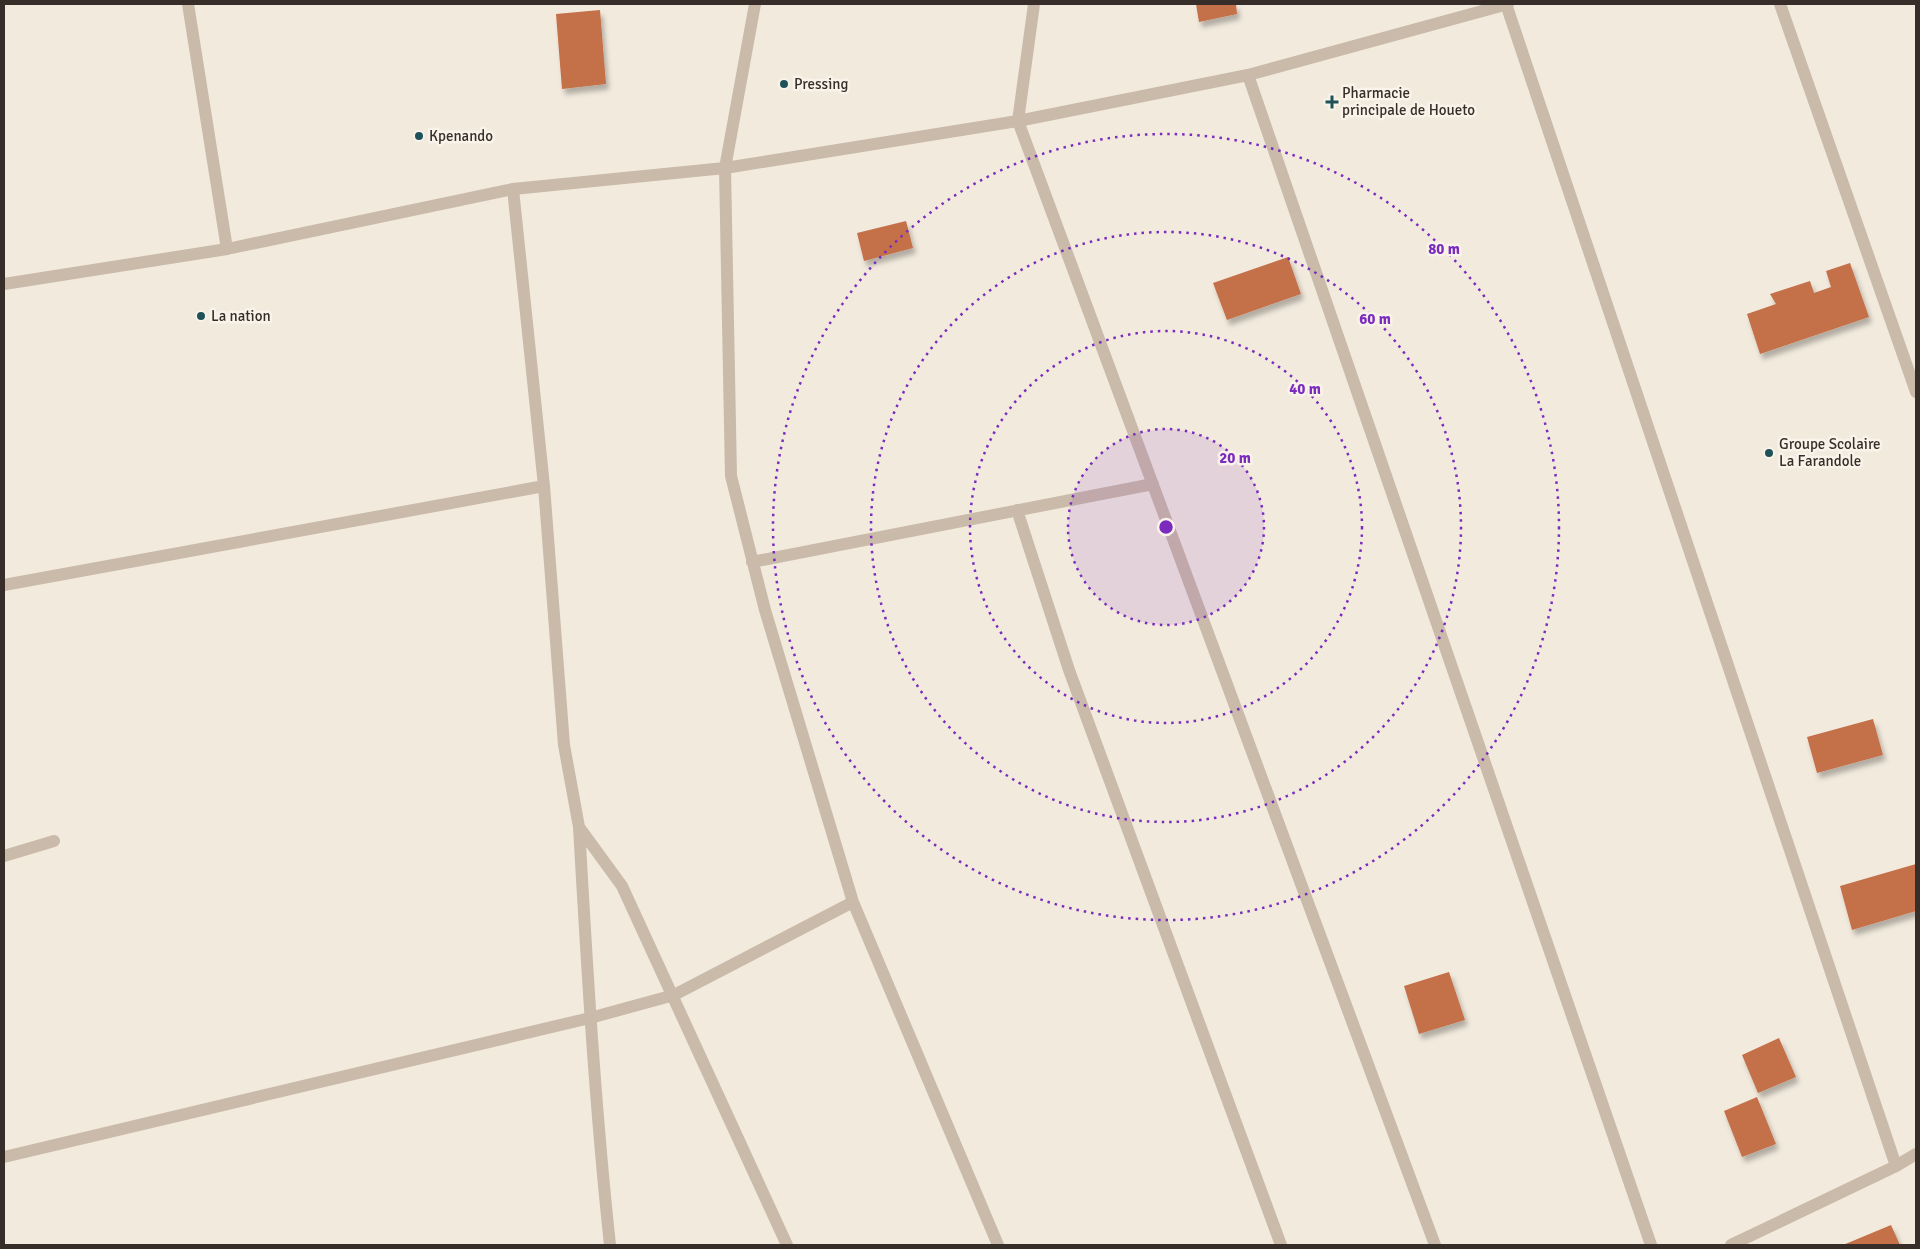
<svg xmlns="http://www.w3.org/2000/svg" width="1920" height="1249" viewBox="0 0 1920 1249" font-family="Signika,sans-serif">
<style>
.building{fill:#c46f49;filter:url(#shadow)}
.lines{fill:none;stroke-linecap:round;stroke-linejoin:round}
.minor{stroke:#cabaa9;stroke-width:12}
.tertiary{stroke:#cabaa9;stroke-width:12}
.ring{fill:none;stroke:#7b2cbf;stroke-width:2.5;stroke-dasharray:2.5 5}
.poi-dot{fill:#1f5158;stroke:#faf3ea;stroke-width:2}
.labels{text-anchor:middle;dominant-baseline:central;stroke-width:5;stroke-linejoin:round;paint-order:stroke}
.poi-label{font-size:15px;fill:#372e29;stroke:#faf3ea;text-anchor:start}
.centre{fill:#7b2cbf;stroke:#faf3ea;stroke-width:2.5}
.ring-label{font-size:15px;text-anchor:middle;font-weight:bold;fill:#7b2cbf;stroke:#faf3ea;stroke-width:5;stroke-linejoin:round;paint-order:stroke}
</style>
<defs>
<filter id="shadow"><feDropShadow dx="3" dy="5.5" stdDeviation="2.5" flood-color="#0004"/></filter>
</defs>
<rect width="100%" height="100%" fill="#f2eadd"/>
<path class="building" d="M1196,4H1236L1237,14L1199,22Z
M600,10L606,84L562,89L556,14Z
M906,221L913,248L864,261L857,233Z
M1288,257L1301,294L1227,320L1213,283Z
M1850,263L1869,317L1760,354L1747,314L1776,304L1770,294L1810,281L1814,293L1831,287L1826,271Z
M1873,719L1883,755L1817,773L1807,737Z
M1916,864V911L1852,930L1840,886Z
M1449,972L1465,1020L1419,1034L1404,986Z
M1779,1038L1796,1077L1758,1093L1742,1055Z
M1757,1097L1776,1144L1742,1157L1724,1111Z
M1891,1225L1900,1245H1843Z"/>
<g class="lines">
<path class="minor" d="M188,4L227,249
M755,4L725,168L731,476L765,610L853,902L998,1245
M1034,4L1018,121L1435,1245
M1506,4L1896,1166
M1780,4L1916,392
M1248,75L1651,1245
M513,189L544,486L564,745L579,827L622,886L787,1245
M1017,510L1069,670L1281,1245
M752,562L1153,484
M4,585L544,486
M579,827C587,967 595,1106 610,1245
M4,856L54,841
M4,1157L590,1018L674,995L853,902
M1731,1245L1896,1166L1916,1154"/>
<path class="tertiary" d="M4,284L227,249L513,189L725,168L1018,121L1248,75L1508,4"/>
</g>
<circle cx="1166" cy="527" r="98" fill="#7b2cbf" fill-opacity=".12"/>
<g class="ring">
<circle cx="1166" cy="527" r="98"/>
<circle cx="1166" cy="527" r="196"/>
<circle cx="1166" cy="527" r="295"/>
<circle cx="1166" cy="527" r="393"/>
</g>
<g class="poi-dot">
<circle cx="784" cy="84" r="5"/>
<path d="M1329.5 94.5h5v5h5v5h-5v5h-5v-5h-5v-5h5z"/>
<circle cx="419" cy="136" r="5"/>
<circle cx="201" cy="316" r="5"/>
<circle cx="1769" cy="453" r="5"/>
</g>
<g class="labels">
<g class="poi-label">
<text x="794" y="84">Pressing</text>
<text x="1342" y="93">Pharmacie<tspan x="1342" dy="17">principale de Houeto</tspan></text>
<text x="429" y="136">Kpenando</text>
<text x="211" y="316">La nation</text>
<text x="1779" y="444">Groupe Scolaire<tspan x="1779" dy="17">La Farandole</tspan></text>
</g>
</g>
<circle cx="1166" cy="527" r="8" class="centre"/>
<g class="ring-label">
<text x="1444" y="254">80 m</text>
<text x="1375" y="324">60 m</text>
<text x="1305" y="394">40 m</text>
<text x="1235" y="463">20 m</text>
</g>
<rect width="1920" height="1249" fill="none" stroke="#372e29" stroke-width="10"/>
</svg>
